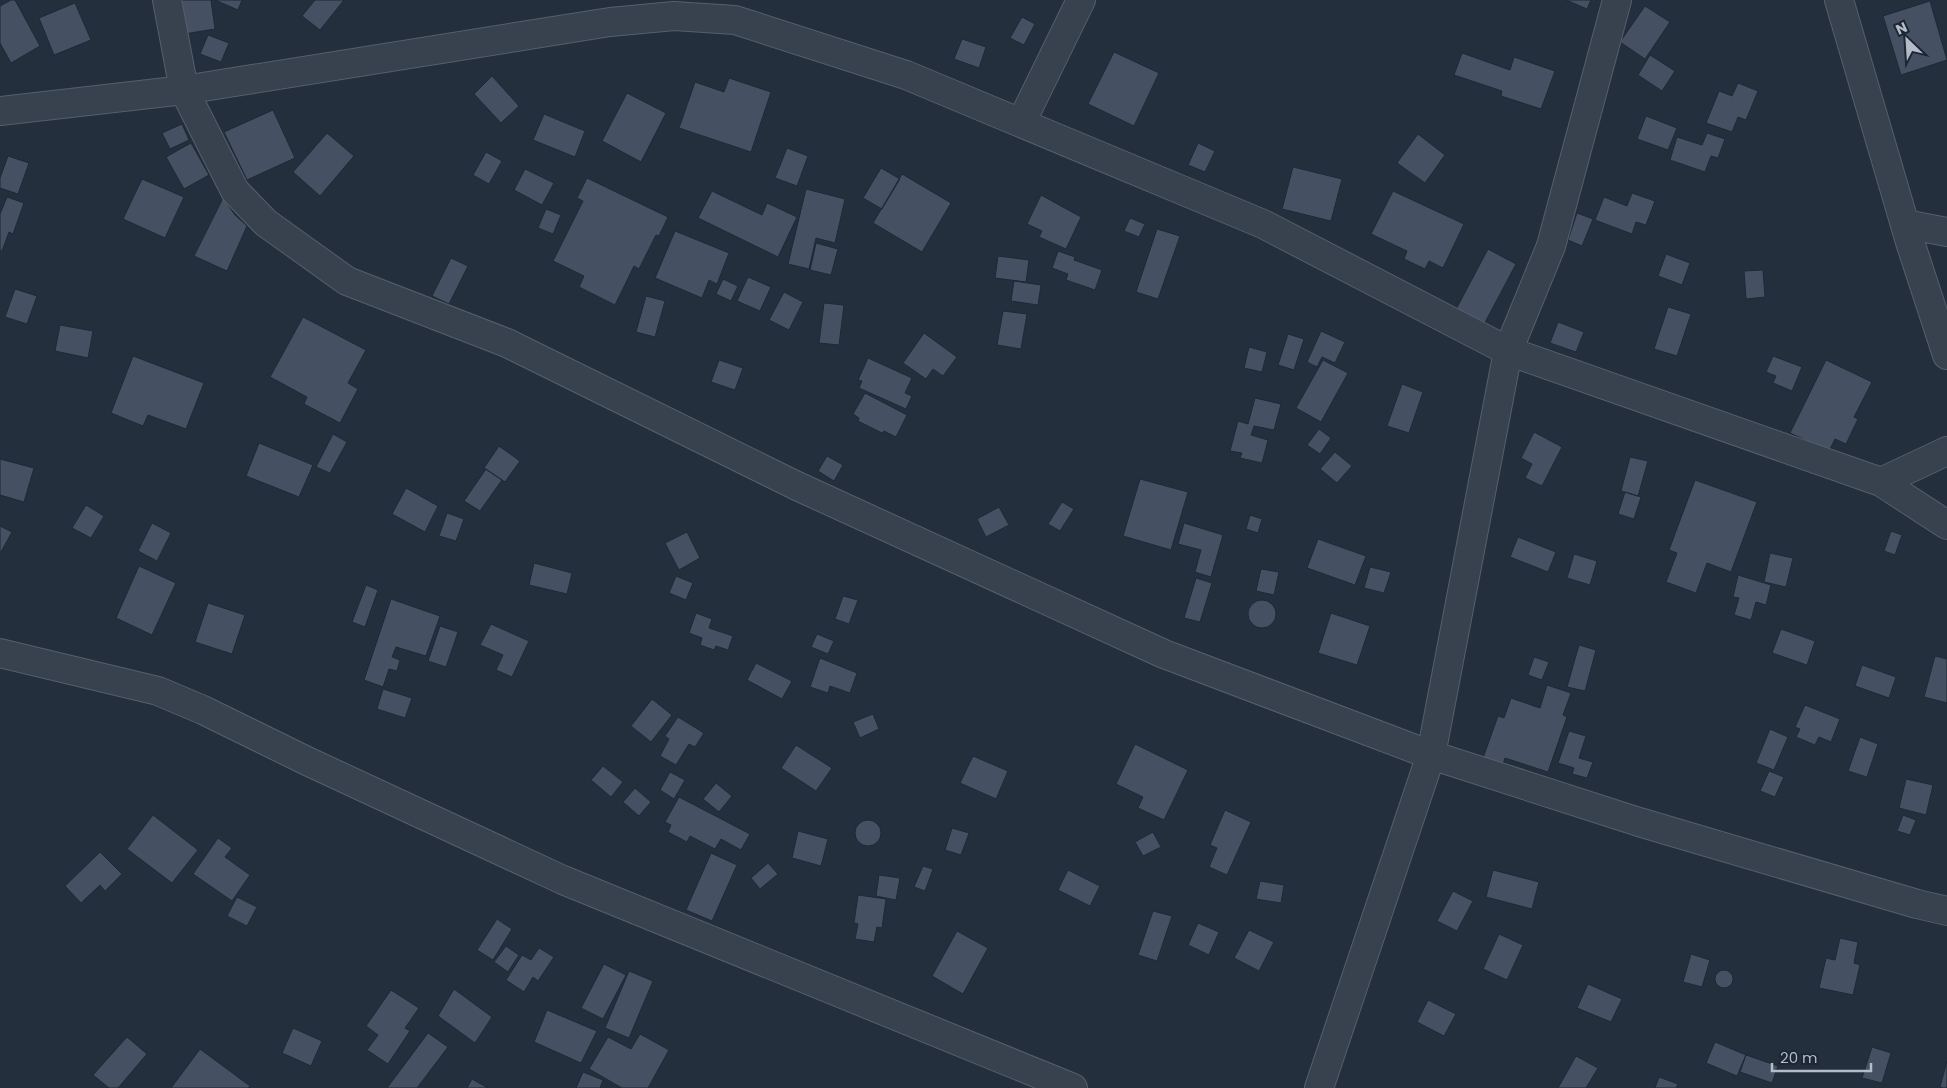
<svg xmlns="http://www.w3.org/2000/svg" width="1947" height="1088" viewBox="0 0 1947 1088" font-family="Poppins,sans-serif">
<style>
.building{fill:#455162;stroke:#1f2835}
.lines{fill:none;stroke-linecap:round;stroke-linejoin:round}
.minor-casing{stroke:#565f6c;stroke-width:30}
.tertiary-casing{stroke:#565f6c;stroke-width:30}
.minor{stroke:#38414e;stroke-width:28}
.tertiary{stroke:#38414e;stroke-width:28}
</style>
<rect width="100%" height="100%" fill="#242f3e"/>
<path class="building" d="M11,0H15L40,46L11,63L0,43V6Z
M179,0H211L215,29L184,34Z
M215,0H242L238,10Z
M315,0H344L320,30L302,16Z
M1566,0H1591L1587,9Z
M1930,1L1947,60L1901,75L1883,16Z
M75,3L91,40L54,55L39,18Z
M1645,6L1670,22L1645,59L1620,42Z
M1022,17L1035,24L1024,45L1010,38Z
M208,35L229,43L221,62L200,54Z
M962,39L986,47L979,68L954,59Z
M1114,52L1159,73L1134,126L1088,104Z
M1462,53L1510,70L1514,57L1555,71L1541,109L1501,96L1502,91L1454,75Z
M1650,55L1675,71L1662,91L1638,75Z
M492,76L519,106L501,123L474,94Z
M729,78L771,92L751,152L679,128L695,82L724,92Z
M1738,83L1758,91L1746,120L1738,117L1732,132L1706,123L1719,91L1732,96Z
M627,93L666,113L641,162L602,141Z
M273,110L295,158L247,180L224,132Z
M544,114L585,131L575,157L533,140Z
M1646,116L1677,128L1668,150L1637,139Z
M182,124L189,140L170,149L162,133Z
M327,133L354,156L320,196L293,172Z
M1707,133L1725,139L1718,158L1711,156L1705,172L1670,160L1677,137L1702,145Z
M1418,134L1445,155L1425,183L1397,163Z
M191,143L209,175L184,189L166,157Z
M1198,143L1215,151L1205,172L1188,165Z
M787,148L808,156L797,186L775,178Z
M486,152L502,161L489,184L473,175Z
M8,156L29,163L18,194L0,188V178Z
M1293,167L1342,179L1331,221L1282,209Z
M881,168L900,179L882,209L863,198Z
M525,169L554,183L542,205L514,190Z
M902,174L951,203L922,252L873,223Z
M587,178L668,217L659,236L656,235L639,269L634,266L615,305L579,287L584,276L553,261L583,201L577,198Z
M142,179L184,197L165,238L123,219Z
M806,189L845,199L835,243L816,238L809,269L788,264Z
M712,191L762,215L767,203L797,217L778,257L698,218Z
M1393,191L1464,224L1443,268L1429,261L1425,269L1404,259L1407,251L1371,234Z
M1632,193L1655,201L1646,225L1636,222L1632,234L1595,220L1604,197L1627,206Z
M1041,195L1081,217L1066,249L1039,237L1042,231L1027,224Z
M7,197L24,203L13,234L9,232L2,251L0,250V214Z
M223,198L235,215L247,226L227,271L194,256Z
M546,209L561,215L553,234L538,228Z
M1577,213L1593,219L1582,246L1568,240Z
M1130,218L1145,224L1139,237L1124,231Z
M1157,229L1180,236L1158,299L1136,292Z
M675,231L729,253L717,284L709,280L702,298L655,278Z
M816,243L838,249L831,275L810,270Z
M1488,249L1516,264L1481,330L1453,315Z
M1058,251L1075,257L1074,260L1102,270L1095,290L1066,280L1068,274L1052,268Z
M1666,254L1690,263L1682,285L1658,276Z
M998,256L1029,260L1026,282L995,278Z
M451,258L468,266L449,304L432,296Z
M1763,270L1765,297L1746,299L1744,271Z
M748,277L771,287L760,311L737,301Z
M723,279L738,286L731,301L716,294Z
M1014,281L1041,285L1038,305L1011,301Z
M15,289L37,296L27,324L5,317Z
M784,292L803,302L789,330L769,320Z
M646,296L665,301L655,337L636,332Z
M824,303L844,305L839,345L819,343Z
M1668,307L1691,314L1677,356L1654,349Z
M1003,311L1027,314L1021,349L997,345Z
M303,317L366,350L348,383L358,389L340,423L304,404L307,397L270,377Z
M1558,322L1584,332L1576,352L1550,343Z
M60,325L93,331L88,358L55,351Z
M1321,331L1345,342L1335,363L1322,357L1317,367L1307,362Z
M924,333L957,357L943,376L933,369L926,379L903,363Z
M1288,334L1304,339L1294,370L1278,365Z
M1249,347L1267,352L1262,372L1244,368Z
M133,356L204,383L186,429L148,415L143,426L111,413Z
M1773,356L1802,367L1792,391L1773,383L1776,376L1766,372Z
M868,358L912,378L905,393L912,396L906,409L859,388L862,381L858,380Z
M719,360L743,368L735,390L711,382Z
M1323,360L1348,373L1321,422L1296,408Z
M1826,360L1872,382L1854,417L1858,419L1846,444L1835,439L1829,451L1790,433Z
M1402,384L1423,392L1409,433L1387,426Z
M865,393L907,415L896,437L884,431L882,433L858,421L859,418L853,414Z
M1255,398L1281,404L1274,430L1254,426L1251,435L1268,440L1262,463L1240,458L1242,453L1230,451L1238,421L1248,424Z
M1319,429L1331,438L1320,454L1307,445Z
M1534,432L1562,447L1542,486L1525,478L1532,464L1521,458Z
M333,434L347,442L330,473L316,467Z
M259,443L313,465L299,497L246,476Z
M499,446L520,461L505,482L484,468Z
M1335,452L1352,466L1337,483L1320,469Z
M827,456L843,465L834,481L818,471Z
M1630,457L1648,461L1638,496L1621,491Z
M0,459L34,468L24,502L0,495Z
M486,469L502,480L480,511L464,501Z
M1140,479L1188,492L1171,550L1123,536Z
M1695,480L1757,502L1731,572L1707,563L1696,593L1666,582L1677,553L1669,550Z
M406,488L438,506L425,532L392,514Z
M1625,492L1641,497L1634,519L1618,514Z
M1062,502L1074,509L1060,531L1048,524Z
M86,505L104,516L91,538L72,528Z
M999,507L1009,525L986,537L977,519Z
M447,513L464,519L456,541L439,536Z
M1250,515L1262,519L1258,533L1246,529Z
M152,523L171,533L157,561L138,551Z
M1184,523L1223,535L1211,577L1195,572L1201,550L1178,544Z
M0,526L12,532L1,552H0Z
M1891,531L1902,535L1895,555L1884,551Z
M687,532L700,558L679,570L665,543Z
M1518,537L1556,552L1548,572L1510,557Z
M1318,539L1366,556L1355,585L1307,568Z
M1770,553L1793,558L1786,587L1764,582Z
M1574,554L1597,561L1590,585L1567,578Z
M534,563L572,573L567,594L529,585Z
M139,566L176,583L152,635L116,618Z
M1370,567L1391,572L1384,593L1364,588Z
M1261,569L1279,572L1274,595L1256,591Z
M1738,575L1771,585L1766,605L1756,602L1751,620L1734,615L1739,598L1733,597Z
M676,576L693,583L686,600L669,593Z
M1196,578L1212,583L1200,622L1184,618Z
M366,585L378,590L365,627L352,622Z
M843,596L858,600L849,624L835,619Z
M391,599L440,616L426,656L396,647L392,657L400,660L397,671L389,669L383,687L364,680Z
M1248 614a14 14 0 1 1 28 0a14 14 0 1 1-28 0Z
M208,603L245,615L232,654L195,642Z
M696,613L712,619L709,628L733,636L728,650L716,646L714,650L700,645L702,638L689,633Z
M1331,613L1370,626L1357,665L1318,653Z
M491,624L529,641L512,677L496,670L503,655L480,645Z
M440,626L458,632L446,667L428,661Z
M1781,629L1815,641L1807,665L1772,653Z
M817,634L834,641L828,654L811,647Z
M1579,645L1596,650L1585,691L1567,687Z
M1935,656L1947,659V703L1924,697Z
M1534,657L1549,662L1542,680L1528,675Z
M820,658L857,673L850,693L830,686L828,693L810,687Z
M756,663L792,681L782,699L747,680Z
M1862,665L1896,677L1889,698L1855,686Z
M1547,685L1571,693L1563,715L1567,717L1548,772L1505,758L1503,765L1483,758L1498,716L1504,718L1511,698L1540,708Z
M383,689L412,698L405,718L377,709Z
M652,699L672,715L651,742L631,726Z
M1805,705L1840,719L1831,742L1819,737L1815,745L1796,737L1800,729L1795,727Z
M873,714L879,729L860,738L853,722Z
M678,717L704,733L695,747L689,744L676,765L660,756L669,739L665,736Z
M1770,729L1788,737L1774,770L1756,763Z
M1569,731L1586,736L1579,758L1593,762L1587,778L1572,774L1574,768L1558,763Z
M1860,737L1878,744L1867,777L1848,771Z
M1135,744L1188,770L1164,820L1138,808L1143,797L1116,784Z
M796,745L832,768L816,791L781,768Z
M973,756L1008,771L996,799L960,783Z
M603,766L623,782L611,797L591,780Z
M1769,771L1784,777L1775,797L1760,791Z
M670,772L685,780L674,799L660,790Z
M1906,779L1933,785L1926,815L1899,808Z
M716,783L732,796L719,812L703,799Z
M635,788L651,802L639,816L623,802Z
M679,797L750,834L741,850L721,839L715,849L690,836L687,842L668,832L671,825L665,822Z
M1225,810L1251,822L1227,875L1209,867L1217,848L1210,845Z
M153,815L198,850L172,883L127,849Z
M1903,815L1916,820L1910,835L1897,831Z
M855 833a13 13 0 1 1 26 0a13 13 0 1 1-26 0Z
M952,828L969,833L961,855L945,850Z
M798,831L828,839L821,866L792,858Z
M1153,832L1161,847L1143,856L1135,842Z
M218,838L232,848L225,857L250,875L232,901L193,874Z
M100,852L122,874L105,891L100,885L81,903L65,886Z
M711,853L737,865L712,921L686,910Z
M768,863L778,874L760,889L751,878Z
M923,866L933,869L925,891L914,887Z
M1068,870L1100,886L1090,906L1058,890Z
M1493,870L1539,882L1532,909L1486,897Z
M879,875L900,878L896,900L876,896Z
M1260,881L1284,885L1281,903L1256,899Z
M1453,891L1473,901L1457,931L1437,921Z
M858,895L886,899L882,928L877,927L874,942L855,939L858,924L854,923Z
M237,897L257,907L247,926L227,916Z
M1153,911L1172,916L1157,961L1138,955Z
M497,919L512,929L493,960L477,950Z
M1198,923L1219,932L1209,955L1188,945Z
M1249,930L1274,942L1259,971L1234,958Z
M957,931L988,948L963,994L932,976Z
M1499,934L1523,945L1507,980L1483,969Z
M1840,938L1858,942L1854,963L1860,965L1853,995L1819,988L1826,958L1835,960Z
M506,946L519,955L508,972L494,962Z
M539,948L554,957L538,981L533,977L524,992L506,980L522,955L531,960Z
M1691,954L1710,960L1702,987L1683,982Z
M604,964L626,975L603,1019L581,1008Z
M1715 979a9 9 0 1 1 18 0a9 9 0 1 1-18 0Z
M629,971L653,981L629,1038L605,1028Z
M1588,984L1622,999L1611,1022L1577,1008Z
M454,989L492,1017L475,1043L438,1016Z
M391,990L419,1008L405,1028L410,1031L388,1064L367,1050L378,1035L366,1026Z
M1428,1000L1456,1014L1444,1036L1417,1022Z
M547,1010L597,1031L581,1063L534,1042Z
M293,1028L322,1041L311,1066L282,1053Z
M428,1033L448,1047L417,1088H387Z
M640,1034L669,1050L648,1088H622L589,1069L608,1037L631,1049Z
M127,1037L147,1054L118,1088H109L93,1075Z
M1715,1042L1746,1055L1737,1076L1706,1063Z
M1872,1047L1891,1053L1882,1083L1862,1078Z
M200,1049L250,1086L248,1088H171Z
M1746,1055L1778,1066L1772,1083L1740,1072Z
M1576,1056L1598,1068L1586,1088H1558Z
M1947,1061V1088H1943L1940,1087Z
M583,1072L603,1080L600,1088H576Z
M1659,1077L1678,1084L1676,1088H1655Z
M472,1079L488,1088H467Z"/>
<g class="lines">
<defs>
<path id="minor" d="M167,0L184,90L235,191L266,223L347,281L507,343L797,486L1164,654L1431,755L1639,822L1917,904L1947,911
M0,111L184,90L610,22L674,16L735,20L906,75L1263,224L1508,351L1881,482L1947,525
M1021,123L1081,0
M1905,224L1947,232
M1881,482L1947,451
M0,653L158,691L203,710L307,761L563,880L1073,1088
M1319,1088L1431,755L1508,351L1551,246L1617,0"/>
<path id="tertiary" d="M1839,0L1910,242L1947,355"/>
</defs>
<use href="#minor" class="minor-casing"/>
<use href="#tertiary" class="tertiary-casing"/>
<use href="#minor" class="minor"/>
<use href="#tertiary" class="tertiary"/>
</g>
<g transform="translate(1907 40) rotate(335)" stroke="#1d2633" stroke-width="4" paint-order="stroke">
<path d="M0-4L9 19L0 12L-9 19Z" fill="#b4bcc9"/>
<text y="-8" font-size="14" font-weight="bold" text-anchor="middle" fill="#b4bcc9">N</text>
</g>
<path d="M1772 1063v8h99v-8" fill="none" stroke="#b4bcc9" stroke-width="2.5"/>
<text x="1780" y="1063" font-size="15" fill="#b4bcc9" stroke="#1d2633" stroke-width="4" paint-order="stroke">20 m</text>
</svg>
